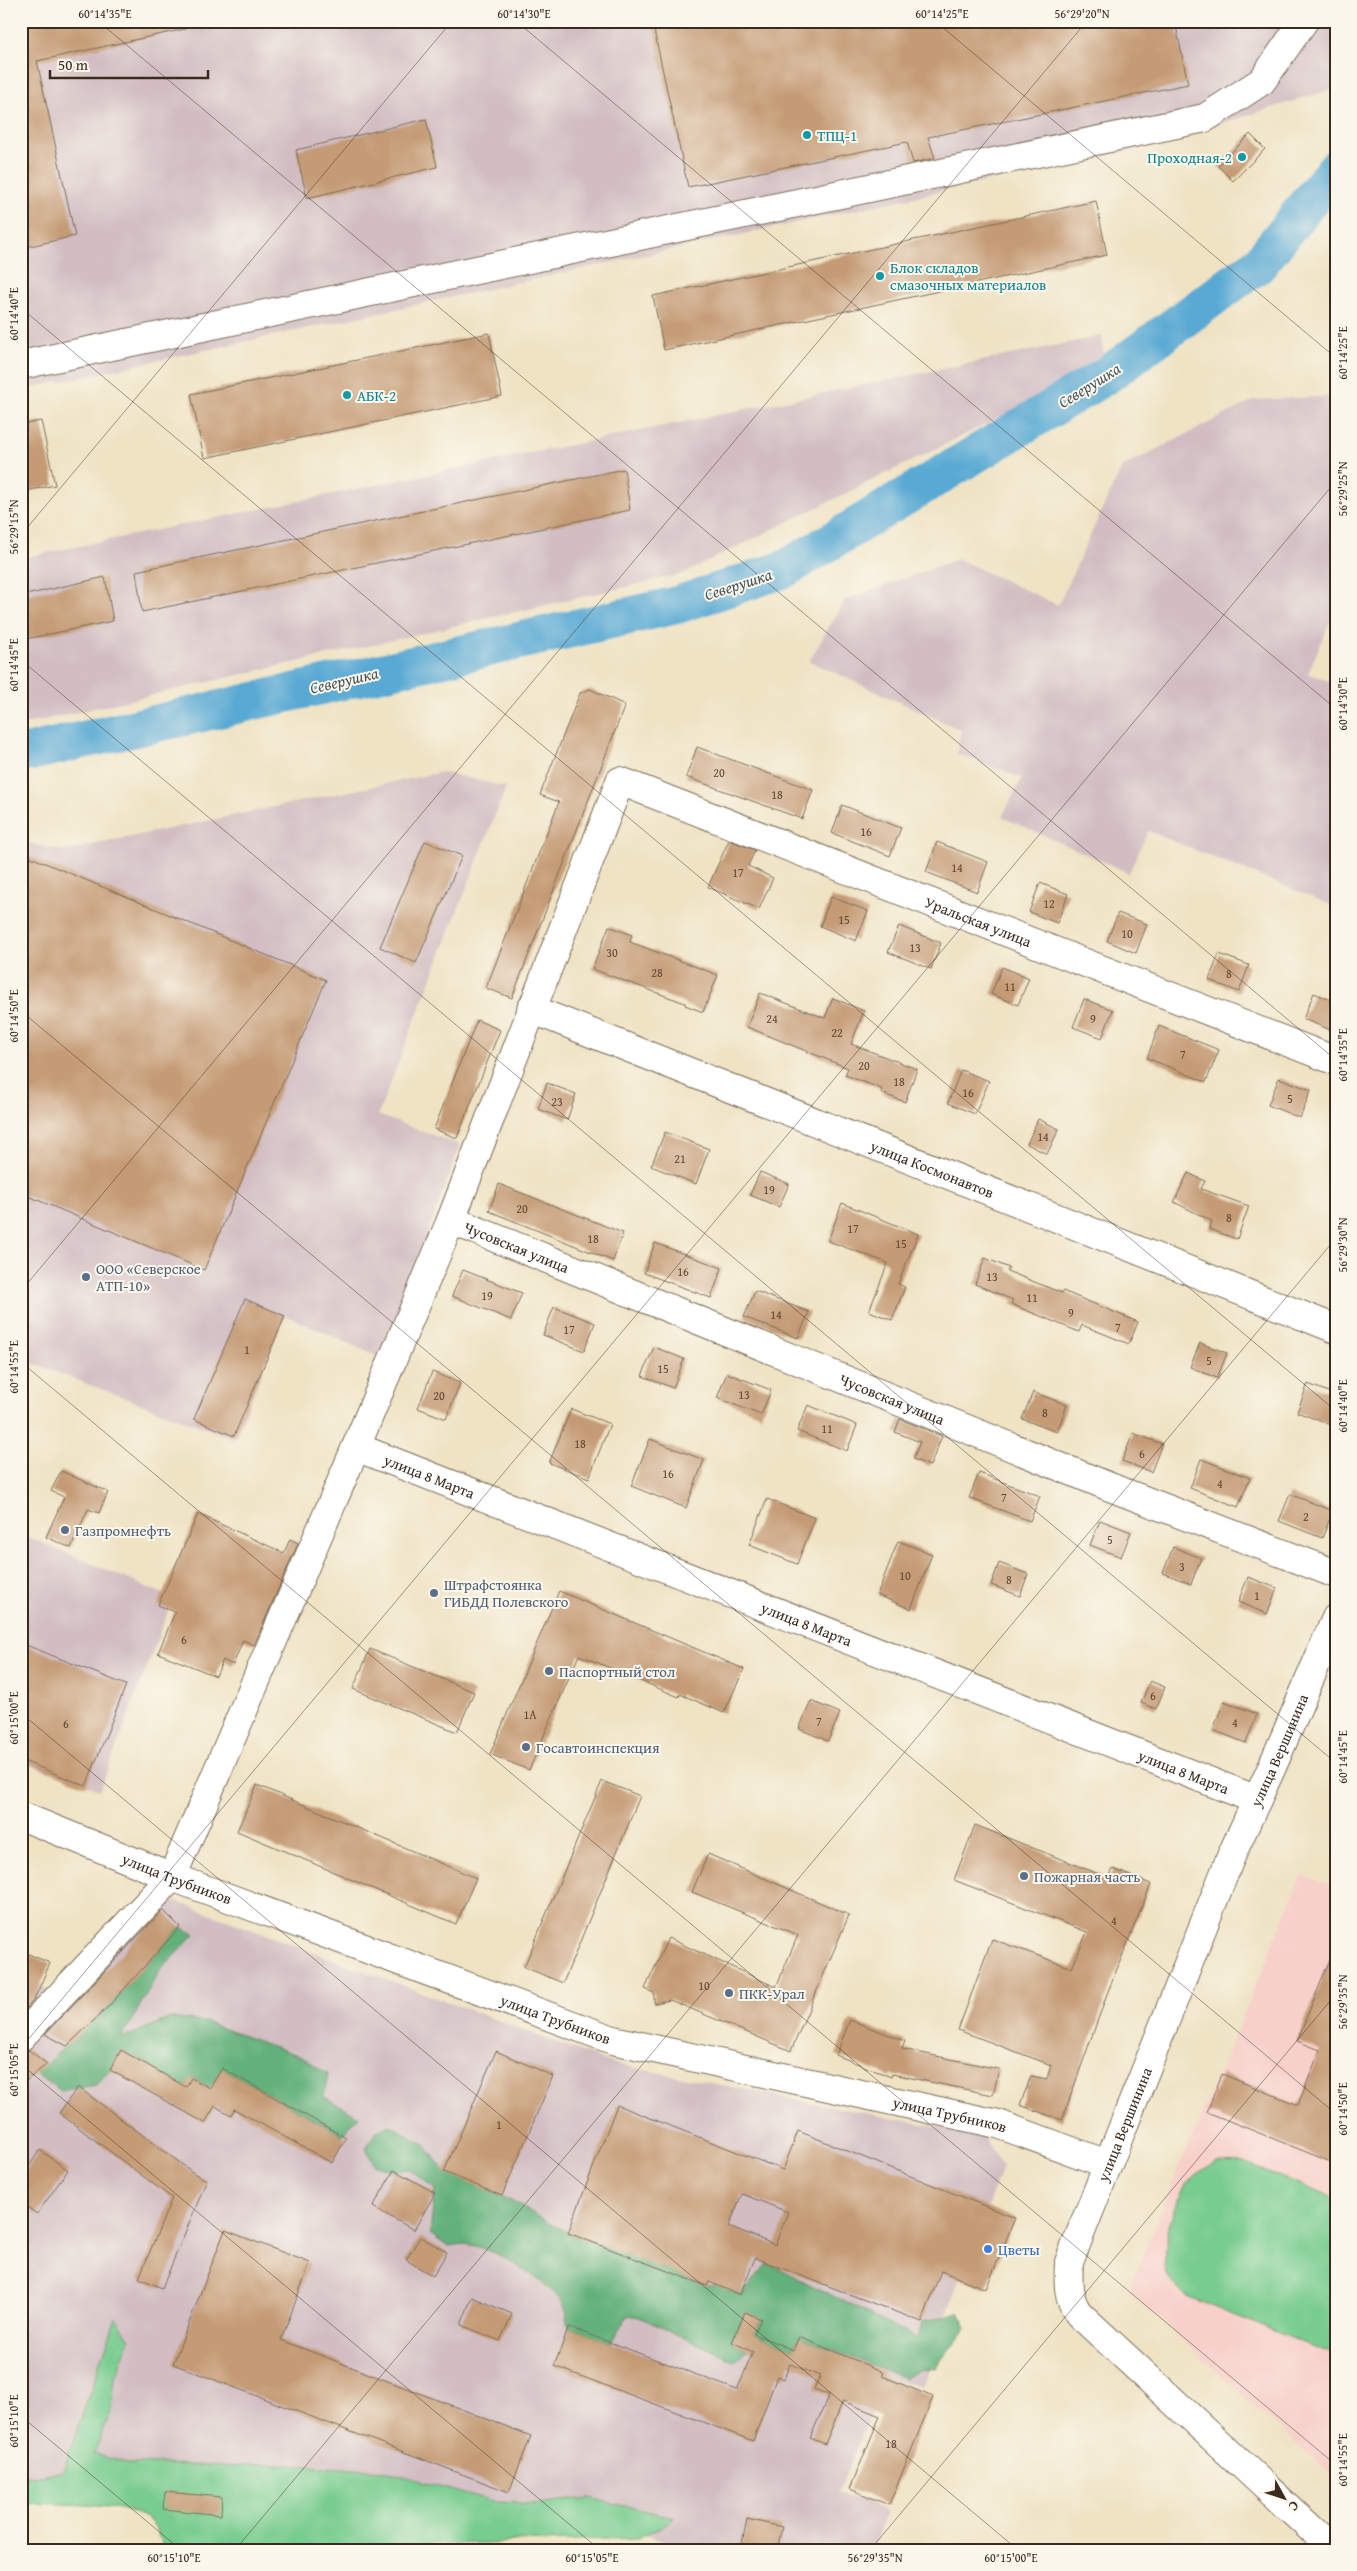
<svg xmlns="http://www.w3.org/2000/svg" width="1357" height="2571" viewBox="0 0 1357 2571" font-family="'Gentium Book Plus',serif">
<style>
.built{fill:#f7d0ca}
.industrial{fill:#d2bec2}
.green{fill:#78cc8f;stroke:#5a7b56}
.forest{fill:#62b07a;stroke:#4e6d4c}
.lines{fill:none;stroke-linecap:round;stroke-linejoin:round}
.river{stroke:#59a9d3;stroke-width:38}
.building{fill:#c59b76;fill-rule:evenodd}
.minor-casing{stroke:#7a6b58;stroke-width:30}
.major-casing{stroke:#7a6b58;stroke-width:30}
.minor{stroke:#fff;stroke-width:28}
.major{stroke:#fff;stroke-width:28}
.ticks{fill:none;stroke:#3b2a1e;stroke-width:1;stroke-opacity:0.45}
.culture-dot{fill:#0f9aa8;stroke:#fbf7ec;stroke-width:2}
.service-dot{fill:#5c6f8a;stroke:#fbf7ec;stroke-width:2}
.shop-dot{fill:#3f7fe0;stroke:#fbf7ec;stroke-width:2}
.labels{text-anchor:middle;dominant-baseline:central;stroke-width:4;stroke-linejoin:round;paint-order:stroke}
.number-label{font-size:12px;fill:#5e4634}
.culture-label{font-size:15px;fill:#0d838f;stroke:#fbf7ec;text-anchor:start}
.street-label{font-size:15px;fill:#3b2a1e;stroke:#fbf7ec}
.service-label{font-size:15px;fill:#4e5e75;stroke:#fbf7ec;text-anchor:start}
.shop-label{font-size:15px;fill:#366cbe;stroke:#fbf7ec;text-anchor:start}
.water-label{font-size:16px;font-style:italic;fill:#46565d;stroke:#fbf7ec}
.neatline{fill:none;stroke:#3b2a1e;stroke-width:2}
.ticks-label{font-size:12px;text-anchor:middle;fill:#3b2a1e}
</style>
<rect width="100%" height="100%" fill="#fbf7ec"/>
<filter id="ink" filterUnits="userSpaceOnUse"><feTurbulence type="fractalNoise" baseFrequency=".02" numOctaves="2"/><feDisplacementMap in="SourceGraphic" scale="10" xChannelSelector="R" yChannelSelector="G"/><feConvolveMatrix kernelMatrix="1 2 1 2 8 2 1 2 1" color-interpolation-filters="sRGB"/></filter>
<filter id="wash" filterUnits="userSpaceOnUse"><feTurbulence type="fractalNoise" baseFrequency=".0096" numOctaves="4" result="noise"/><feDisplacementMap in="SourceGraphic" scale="20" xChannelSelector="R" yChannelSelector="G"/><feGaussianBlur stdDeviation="1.12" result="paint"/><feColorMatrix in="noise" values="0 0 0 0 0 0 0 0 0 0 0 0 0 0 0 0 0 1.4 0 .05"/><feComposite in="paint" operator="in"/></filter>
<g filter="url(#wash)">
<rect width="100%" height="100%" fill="#efe3c4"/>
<path class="built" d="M1302,1874L1336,1887V2480L1128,2291Z"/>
<path class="industrial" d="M21,21H1336V88L1141,148L21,390Z
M1102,336L1104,366L682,574L21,725V558Z
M1336,396V608L1308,673L1336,684V907L1148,831L1129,873L1002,817L1022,778L957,754L961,730L809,661L845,600L958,559L1058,605L1122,467L1254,400Z
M442,772L506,787L378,1115L460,1145L400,1308L379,1357L285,1315L235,1439L21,1359V841L63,851Z
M21,1534L173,1598L100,1790L21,1762Z
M167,1898L615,2064L984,2136L1002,2168L956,2288L922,2387L886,2377L838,2492L887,2511L872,2550H691L631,2529L21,2482V1969L62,2002Z"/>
<path class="green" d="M1217,2161L1244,2162L1336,2199V2356L1184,2295C1179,2289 1169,2282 1167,2274C1158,2248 1175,2196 1194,2176C1201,2170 1210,2166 1217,2161Z
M116,2318L130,2339L115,2377L112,2409L94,2454L127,2463L227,2466L276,2464L386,2471L496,2502L536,2504L589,2498L674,2517L667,2523L638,2538L423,2545L413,2550H164C160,2541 157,2528 151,2522C129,2501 52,2505 21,2503V2474L33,2476L63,2471Z"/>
<path class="forest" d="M180,1927L195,1934L160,1970L121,2039L170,2018L205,2022L303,2057L328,2074L324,2097L359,2116L342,2135L222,2068L210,2088L192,2078L186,2087L121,2050L110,2070L96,2085L60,2091L36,2073L108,2007Z
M390,2125L425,2145L445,2172L502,2196L568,2233L707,2286L716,2285L740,2295L768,2263L918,2339L922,2322L959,2312L967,2327L935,2368L920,2369L905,2378L799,2337L793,2350L754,2334L761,2319L745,2312L732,2342L747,2349L735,2361L639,2317L628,2315L611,2343L569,2327C567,2320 567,2311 563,2304C552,2284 494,2248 470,2245C463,2243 454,2246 447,2246L430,2234L435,2189L410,2169L394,2170L375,2166L366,2149L375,2132Z"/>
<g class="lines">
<path class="river" d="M21,754L677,605L785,569L1107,375L1259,264L1336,168"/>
</g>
<g id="blocks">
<path class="building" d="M21,21H184L185,29L37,61L75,236L21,248Z
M652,21H1175L1188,84L928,137L935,158L913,163L907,142L688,187Z
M426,119L437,167L307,198L296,150Z
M1250,134L1265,149L1233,181L1218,166Z
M1096,201L1107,255L664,350L653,296Z
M489,333L502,396L204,458L191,394Z
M41,421L55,485L21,492V425Z
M624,469L630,510L142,612L136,571Z
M105,577L113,621L21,640V596Z
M590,689L625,705L512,998L486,988L559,802L540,795L580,693Z
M697,747L813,790L802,819L686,777Z
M842,805L901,828L890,856L832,833Z
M729,840L755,850L748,866L773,878L759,909L708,887Z
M425,841L462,856L416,963L380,947Z
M937,842L988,862L977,892L926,872Z
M21,853L326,980L204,1270L21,1193Z
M1040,883L1068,894L1057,923L1029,912Z
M831,897L868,911L856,941L820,926Z
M1118,913L1147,924L1136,953L1107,941Z
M609,926L632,935L630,942L718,975L703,1012L685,1005V1003L592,969Z
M899,926L941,943L931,969L888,952Z
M1219,954L1249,965L1239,992L1209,980Z
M1002,967L1029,978L1018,1005L991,994Z
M760,993L825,1018L833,998L864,1011L851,1044L917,1069L905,1102L881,1093L882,1089L845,1075L848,1068L747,1027Z
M1314,993L1336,1002V1032L1303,1019Z
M1084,999L1113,1010L1102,1038L1073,1027Z
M477,1020L500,1030L457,1138L434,1129Z
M1159,1026L1219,1050L1206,1082L1147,1058Z
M961,1070L989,1081L975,1114L948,1103Z
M1279,1078L1311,1090L1300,1118L1268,1105Z
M547,1083L576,1094L567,1120L538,1109Z
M1038,1119L1059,1129L1047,1154L1027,1144Z
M665,1132L709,1149L696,1184L651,1166Z
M760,1172L789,1184L779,1207L750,1195Z
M1188,1173L1205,1181L1201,1189L1249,1206L1237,1239L1209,1229L1212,1221L1174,1202Z
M499,1184L623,1233L613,1261L489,1211Z
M842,1203L918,1234L898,1284L905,1287L892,1320L869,1311L888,1263L828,1241Z
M655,1243L722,1268L711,1298L644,1273Z
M985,1258L1009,1268L1007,1271L1062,1293L1063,1291L1138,1322L1129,1344L1082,1325L1079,1332L1011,1304L1013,1300L975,1284Z
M463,1270L522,1293L511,1320L452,1296Z
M755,1291L809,1312L798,1338L744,1317Z
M245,1299L285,1316L234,1436L194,1419Z
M554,1307L595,1323L584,1351L543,1335Z
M1200,1343L1227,1353L1217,1378L1190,1367Z
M654,1347L684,1359L673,1388L642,1376Z
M432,1372L460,1383L446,1419L418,1408Z
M727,1373L771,1390L761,1415L717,1398Z
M1308,1384L1336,1395V1427L1297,1412Z
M1033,1392L1067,1405L1057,1432L1022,1419Z
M808,1405L857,1425L847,1451L797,1431Z
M571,1409L610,1424L589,1478L549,1463Z
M900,1419L942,1436L930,1466L913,1459L920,1442L895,1432Z
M1133,1433L1162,1444L1151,1472L1122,1461Z
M650,1439L704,1460L686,1508L631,1486Z
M1201,1459L1250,1478L1238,1507L1190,1488Z
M61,1471L108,1492L99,1513L88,1509L71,1548L46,1537L64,1497L51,1491Z
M979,1473L1040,1496L1030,1521L969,1498Z
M1290,1494L1333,1511L1322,1538L1279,1521Z
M767,1499L815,1518L797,1564L749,1545Z
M198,1514L284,1553L290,1539L298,1543L254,1645L243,1640L233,1665L223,1660L216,1676L158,1653L175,1612L158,1605Z
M1100,1520L1131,1532L1121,1557L1090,1545Z
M898,1541L932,1554L911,1609L877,1595Z
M1173,1547L1201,1558L1191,1584L1163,1573Z
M999,1563L1028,1574L1020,1596L991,1585Z
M1248,1577L1277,1588L1267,1614L1238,1602Z
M559,1591L744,1669L724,1713L680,1694L679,1697L579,1655L529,1770L490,1754Z
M21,1643L126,1685L86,1786L21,1760Z
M370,1649L474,1692L457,1732L353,1689Z
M1150,1681L1165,1687L1156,1709L1141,1703Z
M811,1701L840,1713L828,1741L799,1729Z
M1224,1701L1257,1714L1246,1743L1213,1730Z
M602,1781L640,1796L563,1983L524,1967Z
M257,1785L476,1878L456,1924L237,1831Z
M975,1825L1109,1878L1113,1869L1151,1884L1107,1994L1062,2120L1020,2105L1031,2076L1047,2079L1051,2065L958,2030L992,1939L1072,1968L1087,1932L954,1880Z
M708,1854L849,1915L791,2051L670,2000L654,2003V1993L645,1989L668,1938L776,1987L798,1935L692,1892Z
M163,1910L180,1927L108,2007L67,2046L45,2034Z
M1335,1947H1336V2164L1207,2112L1222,2074L1298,2105L1320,2050L1297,2041Z
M21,1951L50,1963L34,2000L21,2014Z
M850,2020L905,2041L902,2049L999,2069L993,2095L892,2074L891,2077L836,2055Z
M29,2050L47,2064L21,2085V2052Z
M121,2050L186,2087L191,2078L210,2088L222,2068L346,2138L332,2163L234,2109L231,2115L215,2106L205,2123L110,2070Z
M496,2051L553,2076L502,2196L444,2172Z
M78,2087L195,2174L207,2180L162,2288L139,2278L172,2198L59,2113Z
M617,2105L783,2170L798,2131L1015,2218L986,2289L941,2271L922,2322L755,2258L740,2295L709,2282L707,2286L568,2233ZM742,2194L788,2212L775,2245L729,2226Z
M40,2150L68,2170L37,2214L21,2203V2178Z
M394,2170L435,2193L414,2230L373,2207Z
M225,2230L310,2263L281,2340L531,2436L509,2492L173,2364Z
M420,2237L447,2252L433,2276L406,2260Z
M472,2297L512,2314L500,2341L461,2325Z
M745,2312L761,2319L754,2334L793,2350L799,2337L884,2372L882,2376L933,2397L889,2505L850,2489L880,2416L843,2401L825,2444L810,2438L829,2395L814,2389L820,2376L790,2364L784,2379L777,2376L753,2441L554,2366L569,2327L737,2390L753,2352L732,2342Z
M165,2492L222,2497L221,2515L163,2509Z
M747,2519L782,2527L777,2550L741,2548Z"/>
</g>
</g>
<g filter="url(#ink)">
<use href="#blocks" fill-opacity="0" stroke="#7a6b58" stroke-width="1"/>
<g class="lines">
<defs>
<g id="minor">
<path d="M21,365L1205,118L1262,81L1304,21"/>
<path id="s1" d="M531,1009L1336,1329"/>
<path id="s2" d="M451,1220L1110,1487L1336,1574"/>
<path id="s3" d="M356,1447L1257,1800"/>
<path id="s4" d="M21,2037L172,1877L356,1447L451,1220L620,781L1336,1061"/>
</g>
<g id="major">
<path id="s5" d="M21,1816L172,1877L613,2040L998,2124L1107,2164"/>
<path id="s6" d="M1334,2550L1079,2314C1067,2298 1068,2281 1069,2262L1232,1854L1272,1767L1336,1618"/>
</g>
</defs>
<use href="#minor" class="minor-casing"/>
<use href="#major" class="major-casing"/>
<use href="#minor" class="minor"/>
<use href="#major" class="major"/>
</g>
</g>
<path class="ticks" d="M98,21L1336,1060M516,21L1336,709M935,21L1336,358M21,308L1336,1411M21,535L452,21M21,660L1336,1763M21,1011L1336,2114M21,1291L1087,21M21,1362L1336,2465M21,1713L1018,2550M21,2048L1336,481M21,2064L600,2550M21,2416L181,2550M235,2550L1336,1238M870,2550L1336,1994"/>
<g class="culture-dot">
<circle cx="807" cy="135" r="5"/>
<circle cx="1242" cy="157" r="5"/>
<circle cx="880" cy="276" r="5"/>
<circle cx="347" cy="395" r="5"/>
</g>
<g class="service-dot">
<circle cx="86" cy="1277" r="5"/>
<circle cx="65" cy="1530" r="5"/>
<circle cx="434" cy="1593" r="5"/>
<circle cx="549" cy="1671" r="5"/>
<circle cx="526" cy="1747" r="5"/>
<circle cx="1024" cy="1876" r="5"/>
<circle cx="729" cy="1993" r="5"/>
</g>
<circle class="shop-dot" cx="988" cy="2249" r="5"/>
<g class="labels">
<g class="number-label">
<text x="719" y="772">20</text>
<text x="777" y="794">18</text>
<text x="866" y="831">16</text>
<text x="957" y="867">14</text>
<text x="738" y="872">17</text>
<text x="1049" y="903">12</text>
<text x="844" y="919">15</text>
<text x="1127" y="933">10</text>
<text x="915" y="947">13</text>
<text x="612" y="952">30</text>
<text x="657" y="972">28</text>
<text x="1229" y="973">8</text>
<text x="1010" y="986">11</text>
<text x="772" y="1018">24</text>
<text x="1093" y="1018">9</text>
<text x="837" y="1032">22</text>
<text x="1183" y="1054">7</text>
<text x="864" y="1065">20</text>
<text x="899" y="1081">18</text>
<text x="968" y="1092">16</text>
<text x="1290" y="1098">5</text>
<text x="557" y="1101">23</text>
<text x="1043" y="1136">14</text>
<text x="680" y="1158">21</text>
<text x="769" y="1189">19</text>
<text x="522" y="1208">20</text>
<text x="1229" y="1217">8</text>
<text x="853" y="1228">17</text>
<text x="593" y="1238">18</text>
<text x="901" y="1243">15</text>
<text x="683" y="1271">16</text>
<text x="992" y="1276">13</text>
<text x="487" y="1295">19</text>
<text x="1032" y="1297">11</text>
<text x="1071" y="1312">9</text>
<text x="776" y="1314">14</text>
<text x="1118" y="1327">7</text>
<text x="569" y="1329">17</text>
<text x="247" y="1349">1</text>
<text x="1209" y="1360">5</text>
<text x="663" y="1368">15</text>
<text x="744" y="1394">13</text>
<text x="439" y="1395">20</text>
<text x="1045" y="1412">8</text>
<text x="827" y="1428">11</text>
<text x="580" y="1443">18</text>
<text x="1142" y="1453">6</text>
<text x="668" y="1473">16</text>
<text x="1220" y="1483">4</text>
<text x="1004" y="1497">7</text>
<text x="1306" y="1516">2</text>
<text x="1110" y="1539">5</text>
<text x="1182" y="1566">3</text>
<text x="905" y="1575">10</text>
<text x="1009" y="1579">8</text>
<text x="1257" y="1595">1</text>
<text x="184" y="1639">6</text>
<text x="1153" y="1695">6</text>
<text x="530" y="1714">1А</text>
<text x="819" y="1721">7</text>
<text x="1235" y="1722">4</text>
<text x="66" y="1723">6</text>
<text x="1114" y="1920">4</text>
<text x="704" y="1985">10</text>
<text x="499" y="2124">1</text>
<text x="891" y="2443">18</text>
</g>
<g class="culture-label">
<text x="817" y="135">ТПЦ-1</text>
<text x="1232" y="157" text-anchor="end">Проходная-2</text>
<text x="890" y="267">Блок складов<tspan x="890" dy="17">смазочных материалов</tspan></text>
<text x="357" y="395">АБК-2</text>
</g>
<g class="street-label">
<text stroke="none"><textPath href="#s4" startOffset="1789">Уральская улица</textPath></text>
<text stroke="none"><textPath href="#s1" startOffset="432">улица Космонавтов</textPath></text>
<text stroke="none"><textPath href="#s2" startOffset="71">Чусовская улица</textPath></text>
<text stroke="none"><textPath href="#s2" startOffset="476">Чусовская улица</textPath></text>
<text stroke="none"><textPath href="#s3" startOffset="79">улица 8 Марта</textPath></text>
<text stroke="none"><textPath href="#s3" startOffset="484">улица 8 Марта</textPath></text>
<text stroke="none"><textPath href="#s6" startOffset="955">улица Вершинина</textPath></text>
<text stroke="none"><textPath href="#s3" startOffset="889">улица 8 Марта</textPath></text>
<text stroke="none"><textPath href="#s5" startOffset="168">улица Трубников</textPath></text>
<text stroke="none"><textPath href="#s5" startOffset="572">улица Трубников</textPath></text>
<text stroke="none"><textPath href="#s5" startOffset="978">улица Трубников</textPath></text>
<text stroke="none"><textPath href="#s6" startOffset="550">улица Вершинина</textPath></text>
</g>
<g class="service-label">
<text x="96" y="1268">ООО «Северское<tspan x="96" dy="17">АТП-10»</tspan></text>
<text x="75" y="1530">Газпромнефть</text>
<text x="444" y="1584">Штрафстоянка<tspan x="444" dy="17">ГИБДД Полевского</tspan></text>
<text x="559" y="1671">Паспортный стол</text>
<text x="536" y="1747">Госавтоинспекция</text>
<text x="1034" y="1876">Пожарная часть</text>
<text x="739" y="1993">ПКК-Урал</text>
</g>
<g class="shop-label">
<text x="998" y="2249">Цветы</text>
</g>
<g class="water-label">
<text transform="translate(1089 385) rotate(-32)">Северушка</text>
<text transform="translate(738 584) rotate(-18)">Северушка</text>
<text transform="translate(344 680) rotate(-13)">Северушка</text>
</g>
</g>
<rect width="1357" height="2571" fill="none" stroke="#fbf7ec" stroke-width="55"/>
<g transform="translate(1284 2498) rotate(130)" stroke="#fbf7ec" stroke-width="4" paint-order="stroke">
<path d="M0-4L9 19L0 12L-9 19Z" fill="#3b2a1e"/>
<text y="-8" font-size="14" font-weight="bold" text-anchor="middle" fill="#3b2a1e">С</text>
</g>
<path d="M50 70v8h158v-8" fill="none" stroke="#3b2a1e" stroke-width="2.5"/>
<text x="58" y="70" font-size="15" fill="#3b2a1e" stroke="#fbf7ec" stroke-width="4" paint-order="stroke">50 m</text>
<rect x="28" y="28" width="1302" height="2516" class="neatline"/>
<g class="ticks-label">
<text x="105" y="18">60°14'35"E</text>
<text x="524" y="18">60°14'30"E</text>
<text x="942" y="18">60°14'25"E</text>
<text x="1082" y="18">56°29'20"N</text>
<text transform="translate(14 314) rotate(-90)" y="4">60°14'40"E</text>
<text transform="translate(1343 353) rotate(-90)" y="4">60°14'25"E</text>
<text transform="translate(1343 489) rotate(-90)" y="4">56°29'25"N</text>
<text transform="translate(14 527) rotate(-90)" y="4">56°29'15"N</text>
<text transform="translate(14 665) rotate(-90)" y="4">60°14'45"E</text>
<text transform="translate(1343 704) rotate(-90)" y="4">60°14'30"E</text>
<text transform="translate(14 1016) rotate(-90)" y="4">60°14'50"E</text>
<text transform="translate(1343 1055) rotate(-90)" y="4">60°14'35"E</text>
<text transform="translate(1343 1245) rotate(-90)" y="4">56°29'30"N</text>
<text transform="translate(14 1367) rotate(-90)" y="4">60°14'55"E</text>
<text transform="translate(1343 1406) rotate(-90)" y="4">60°14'40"E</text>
<text transform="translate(14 1718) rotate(-90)" y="4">60°15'00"E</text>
<text transform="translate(1343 1757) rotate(-90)" y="4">60°14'45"E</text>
<text transform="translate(1343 2002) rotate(-90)" y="4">56°29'35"N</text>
<text transform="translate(14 2070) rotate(-90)" y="4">60°15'05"E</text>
<text transform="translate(1343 2109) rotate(-90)" y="4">60°14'50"E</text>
<text transform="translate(14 2421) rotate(-90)" y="4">60°15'10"E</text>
<text transform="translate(1343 2460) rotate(-90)" y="4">60°14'55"E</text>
<text x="174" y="2562">60°15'10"E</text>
<text x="592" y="2562">60°15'05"E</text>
<text x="875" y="2562">56°29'35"N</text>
<text x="1011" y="2562">60°15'00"E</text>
</g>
</svg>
